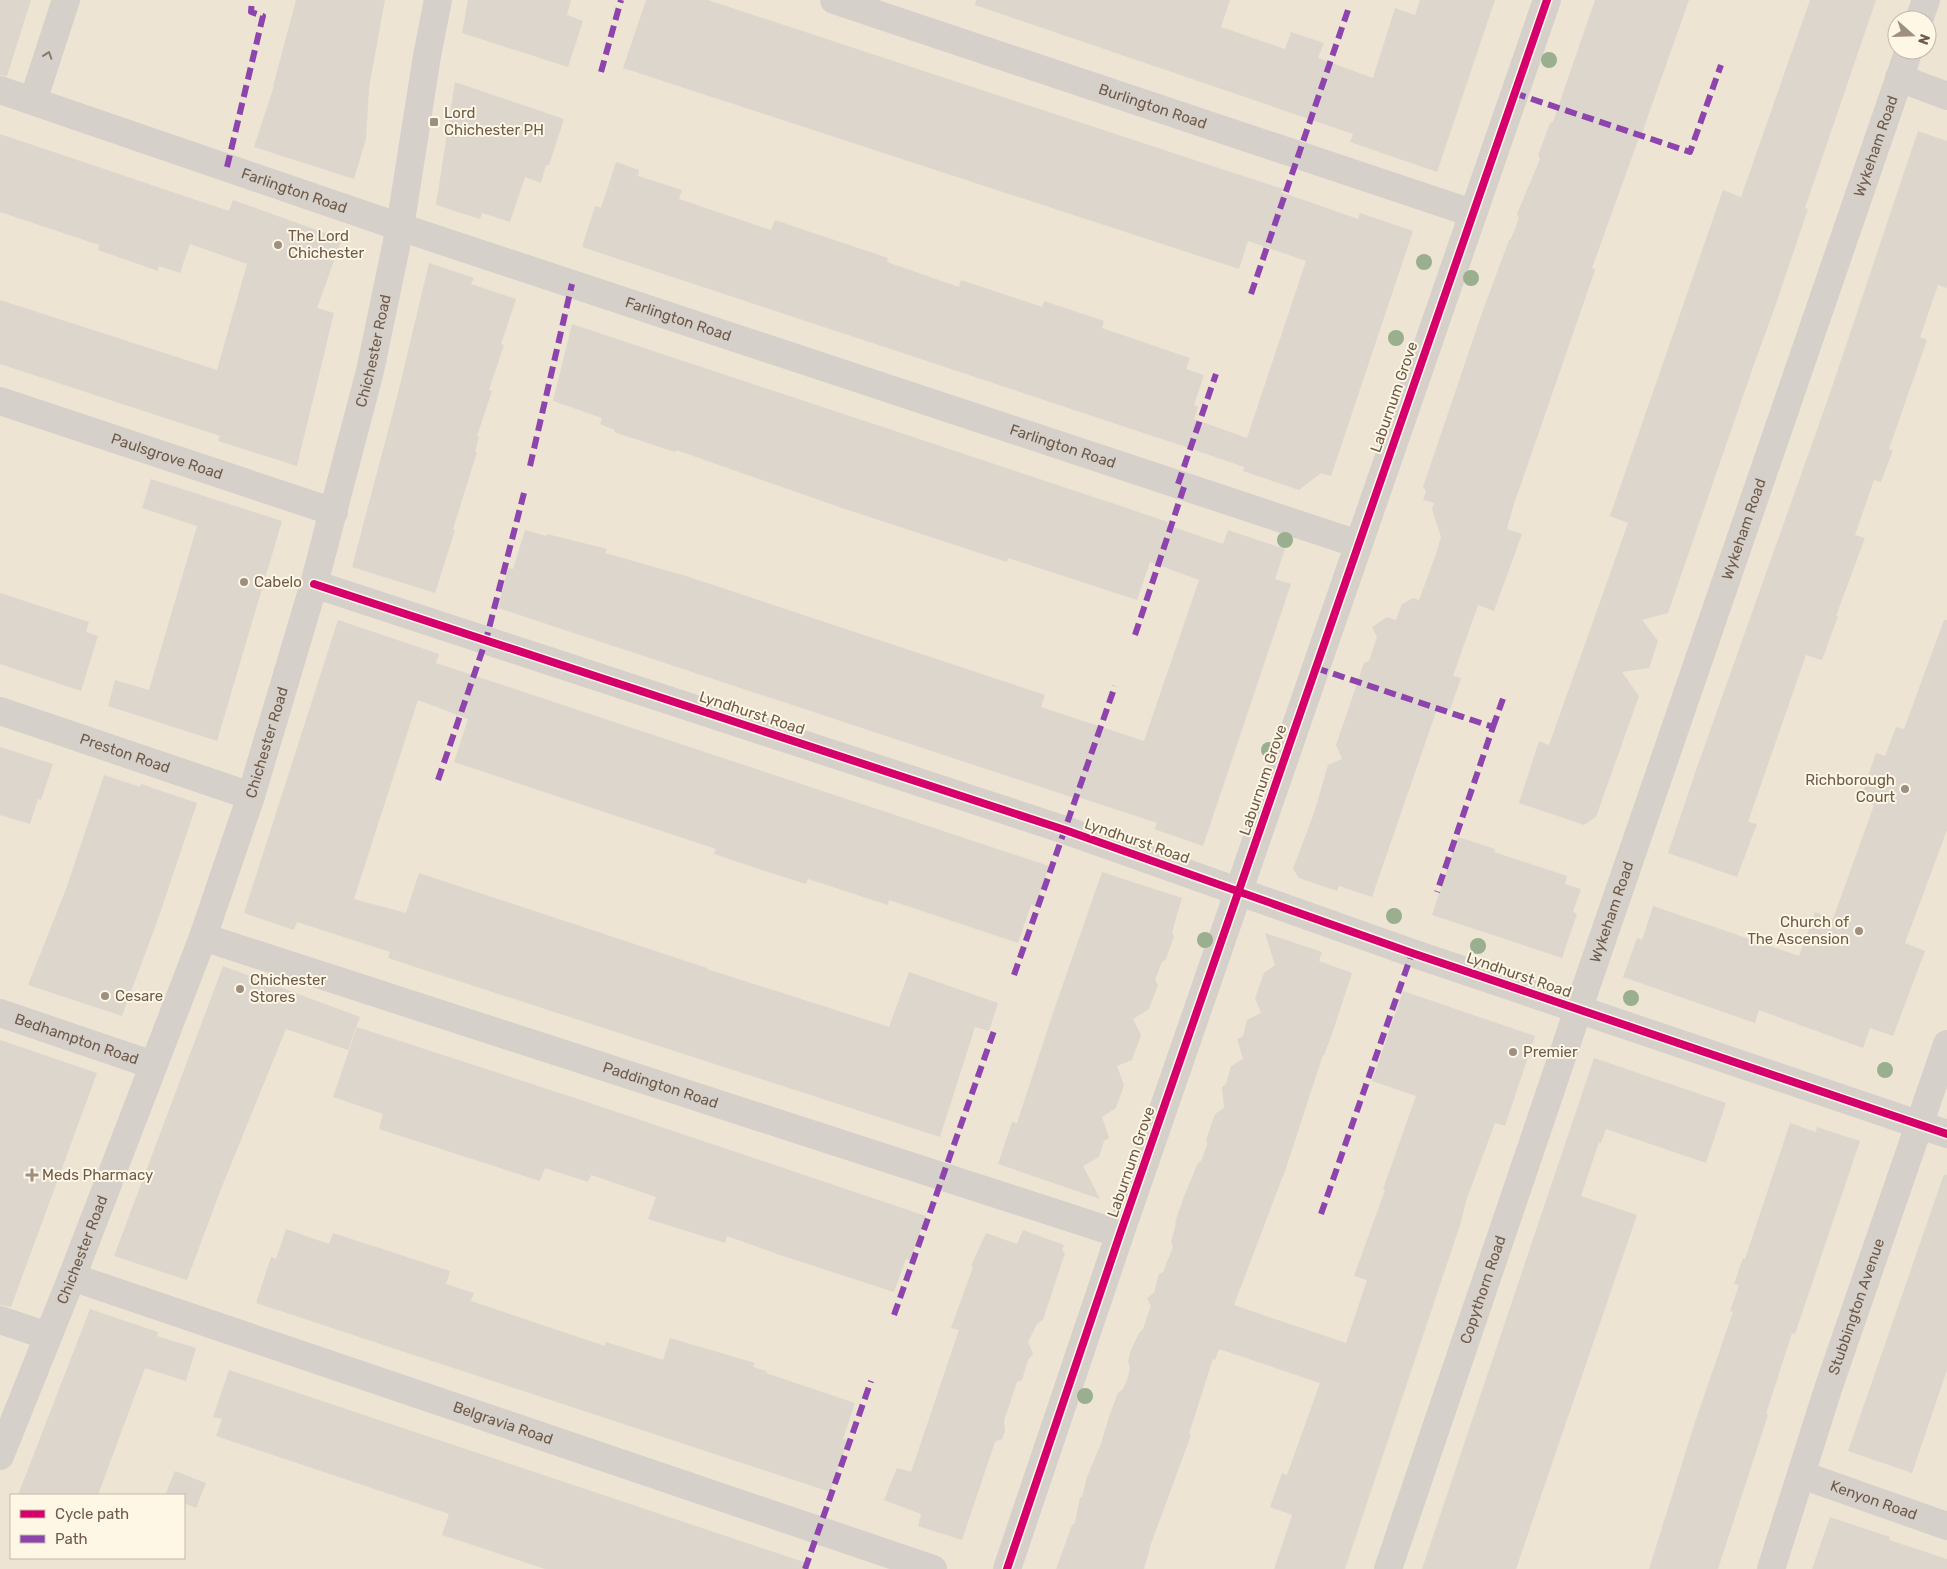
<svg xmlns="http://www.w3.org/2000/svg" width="1947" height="1569" viewBox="0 0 1947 1569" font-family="Rubik,sans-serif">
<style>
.residential{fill:#ede4d3;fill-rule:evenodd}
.building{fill:#ddd6cc}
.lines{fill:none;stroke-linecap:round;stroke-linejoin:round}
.minor{stroke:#d6d0ca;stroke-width:28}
.quiet{stroke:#8e44ad;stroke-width:6;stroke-dasharray:12 6;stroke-linecap:butt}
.cycleway-casing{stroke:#fef7e6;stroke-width:11}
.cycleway{stroke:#d6006c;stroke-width:8}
.tree{fill:#99af8d}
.oneway{stroke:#89786a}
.poi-dot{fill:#9e8f81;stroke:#fef7e6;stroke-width:2}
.labels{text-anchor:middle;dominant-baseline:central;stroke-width:4;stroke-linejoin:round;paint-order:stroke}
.street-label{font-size:15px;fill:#6f5b4a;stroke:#fef7e6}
.poi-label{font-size:15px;fill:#6f5b4a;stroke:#fef7e6;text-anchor:start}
</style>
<rect width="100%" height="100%" fill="#f4f0e6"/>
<path class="residential" d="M0,0H1947V1569H0ZM1897,20H1927V50H1897ZM11,1495H184V1558H11Z"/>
<path class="building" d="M0,0H31L7,76L0,75Z
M296,0H385L369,88L366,139L354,179L254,147L274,86H273Z
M468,0H571L567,15L583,21L568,67L462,33Z
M646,0H708L1283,189L1281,192L1358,219L1360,213L1413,231L1331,476L1321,473L1299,490L1243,471L1244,467L1186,447L582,247L595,206L601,208L616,162L639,170L638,176L682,190L679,199L771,230L775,220L888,258L887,262L959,287L961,280L1042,307L1044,301L1104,321L1102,328L1190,358L1186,369L1204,375L1194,405L1198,407L1194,419L1247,438L1306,261L1248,241L1239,269L623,68Z
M976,0H1230L1221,27L1285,49L1291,32L1324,43L1318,58L1373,78L1395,8L1415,15L1420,0H1495L1437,172L1350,142L1353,134L975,5Z
M1595,0H1689L1642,133L1641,132L1592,268L1595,270L1513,507L1507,529L1522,534L1494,611L1478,605L1453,676L1461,678L1450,710L1438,706L1372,897L1339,886L1337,891L1299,878L1293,869L1314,813L1328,765L1342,759L1336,745L1364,663L1369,661L1377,637L1372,627L1387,617L1396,620L1402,604L1413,598L1419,600L1436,554L1441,537L1432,509L1434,503L1423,500L1426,491L1423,487L1483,310L1509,240L1511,239L1519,218L1517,214L1540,159L1538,155L1550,123L1553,122Z
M1810,0H1876L1805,208L1808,209L1777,301L1752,370L1668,613L1642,620L1658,641L1649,668L1622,672L1639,696L1596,817L1584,825L1519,803L1539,741L1549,745L1628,523L1610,516L1723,190L1741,197Z
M455,82L564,119L549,165H546L541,183L525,177L510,222L482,213L480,219L436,205Z
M1918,131L1947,141V288L1938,285L1920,337L1927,340L1889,449L1893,450L1881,482L1874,480L1855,535L1865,538L1836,616H1838L1822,660L1806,655L1748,822L1757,824L1737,877L1668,853L1695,773L1829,396Z
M0,134L229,211L233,200L342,239L317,308L334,313L297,466L218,441L220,436L0,364V300L217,370L247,264L190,244L180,273L159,266L158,271L98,250L99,245L0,212Z
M429,263L474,278L471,284L516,299L501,344L504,345L489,390L492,391L477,436L479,437L475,452H477L453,529L455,530L435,593L352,567L397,397Z
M572,324L1124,507L1168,522L1167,525L1223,544L1228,530L1285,549L1275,579L1291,584L1203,846L1154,829L1157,823L1075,796L1074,798L498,608L508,568L513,569L525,530L546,536L547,534L607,549L605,553L689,577L1045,695L1041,707L1144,741L1199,580L1150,562L1137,600L1008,558L1007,562L842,508L676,450L675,452L614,432L615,430L600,424L602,418L553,401Z
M151,479L282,521L217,741L108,706L115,680L149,690L197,526L142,508Z
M0,593L89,622L86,632L98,636L81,691L0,664Z
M338,620L439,654L436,663L1049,866L1036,906L1031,905L1018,943L889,900L888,905L808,879L806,884L765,871L714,854L716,849L454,762L468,719L418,700L354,899L406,913L419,873L707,968V969L889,1027L909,972L998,1003L989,1031L975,1027L940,1137L406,964L388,958L390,952L297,922L294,930L244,913Z
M1944,620H1947V830L1905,943L1925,951L1893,1036L1870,1028L1863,1048L1759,1010L1755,1023L1623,977L1637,938L1642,940L1653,906L1799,956L1815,912L1833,919L1874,805L1860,800L1876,753L1885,756L1896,727L1904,729Z
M0,747L53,764L41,800L38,799L30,824L0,815Z
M104,775L140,787L141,784L197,803L157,922L122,1016L28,985L66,889Z
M1458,837L1495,849L1494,852L1567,876L1565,884L1581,889L1573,912L1577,914L1562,958L1432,915Z
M1102,872L1182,898L1172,932L1174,936L1166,959L1162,962L1155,980L1158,985L1149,1009L1133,1019L1141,1035L1132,1060L1117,1066L1124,1085L1116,1108L1102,1117L1109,1138L1104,1141L1099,1157L1083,1166L1100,1199L998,1164L1012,1122L1017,1123L1053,1013Z
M1265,933L1322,952L1319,961L1352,973L1331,1037L1324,1055H1323L1286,1168L1234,1305L1346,1343L1367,1280L1354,1276L1385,1190L1383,1189L1416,1096L1372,1081L1403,991L1535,1036L1505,1126L1495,1123L1467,1198L1461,1222L1345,1569H1274L1292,1515L1270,1507L1282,1473L1287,1475L1320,1383L1219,1349L1215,1360L1213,1359L1189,1434L1191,1435L1151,1544L1144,1569H1056L1072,1525L1075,1523L1080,1497H1082L1087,1477L1100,1446L1111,1411L1118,1393L1123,1389L1127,1380L1130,1368L1128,1361L1131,1350L1139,1333L1143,1329L1151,1306L1147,1298L1154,1293L1159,1274L1163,1272L1173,1247L1171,1242L1176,1223L1175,1222L1185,1194L1198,1163L1201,1161L1207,1145L1206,1140L1215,1114L1224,1108L1222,1087L1226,1084L1231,1066L1243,1059L1237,1039L1243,1036L1247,1020L1261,1013L1255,998L1264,973L1275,965Z
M223,966L360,1017L348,1050L286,1029L221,1189L187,1280L114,1256Z
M357,1027L575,1098L926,1216L910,1261L906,1259L894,1292L777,1254L727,1236L725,1243L648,1219L656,1197L591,1175L588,1182L545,1168L540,1181L379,1129L383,1114L333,1097Z
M0,1040L97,1073L11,1307L0,1305Z
M1594,1058L1726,1103L1706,1163L1606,1129L1601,1143L1599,1142L1581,1196L1637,1215L1516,1569H1422Z
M1790,1123L1816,1132L1817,1127L1860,1141L1795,1334L1792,1333L1766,1414L1768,1415L1718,1569H1649L1695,1422L1733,1312L1730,1311L1739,1285L1734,1284L1743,1258L1745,1259Z
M1944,1174L1947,1175V1370L1912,1473L1848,1451Z
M286,1229L329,1244L333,1233L450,1271L446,1284L474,1293L471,1301L605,1346L606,1342L663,1360L670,1338L755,1363L753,1367L767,1371L766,1373L855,1403L843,1439L848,1440L830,1492L256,1303L271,1257L276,1259Z
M1023,1230L1064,1245L1062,1250L1065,1253L1043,1320L1037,1324L1028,1342L1033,1354L1028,1360L1022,1380L1017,1382L1004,1421L1005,1431L1002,1439L995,1442L962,1540L918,1526L921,1514L884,1500L897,1468L911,1472L959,1330L951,1328L973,1267L971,1266L986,1233L1017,1244Z
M90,1309L158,1332L157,1336L196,1348L186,1381L145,1368L98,1495H18Z
M229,1370L810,1564L809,1569H545L442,1535L449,1514L216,1436L222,1419L213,1417Z
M175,1471L206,1483L196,1508L184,1503V1495H165Z
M1830,1517L1890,1537L1889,1540L1947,1559V1569H1812Z"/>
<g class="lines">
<g class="minor">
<path id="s1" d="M834,0L1472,213"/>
<path d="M1919,20L1926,0"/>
<path d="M1899,78L1947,96"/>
<path id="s2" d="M0,90L400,227L1358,544"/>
<path d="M33,101L66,0"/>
<path id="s3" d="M0,401L334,512"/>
<path d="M314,584L1065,830L1412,953L1947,1134"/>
<path id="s4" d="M0,711L251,796"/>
<path id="s5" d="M203,937L1120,1234"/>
<path id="s6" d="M0,1013L153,1065"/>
<path id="s7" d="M72,1277L933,1569"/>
<path d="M0,1320L48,1336"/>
<path id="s8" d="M0,1456L72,1277L203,937L251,796L314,584L370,371L400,227L427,56L438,0"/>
<path id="s9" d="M1802,1475L1947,1526"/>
<path d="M1007,1569L1120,1234L1547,0"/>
<path id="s10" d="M1388,1569L1578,1010L1909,50"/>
<path id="s11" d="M1771,1569L1828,1389L1947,1044"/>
</g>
<path class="quiet" d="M601,72L621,0
M1514,93L1690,152L1721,65
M227,167L263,16L251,12L252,0
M1251,294L1348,10
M530,466L572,284
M1178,484L1216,374
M1135,635L1184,487
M1316,668L1493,727L1437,892
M1493,727L1505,693
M438,780L486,640L524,493
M1014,975L1115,686
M1321,1214L1412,953
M894,1315L995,1028
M805,1569L871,1381"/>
<defs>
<path id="cycleway" d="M314,584L1065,830L1412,953L1947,1134
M1007,1569L1120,1234L1547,0"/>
</defs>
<use href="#cycleway" class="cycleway-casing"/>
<use href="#cycleway" class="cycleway"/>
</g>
<g class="tree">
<circle cx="1549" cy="60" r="8"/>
<circle cx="1424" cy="262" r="8"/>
<circle cx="1471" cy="278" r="8"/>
<circle cx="1396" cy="338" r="8"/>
<circle cx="1285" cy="540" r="8"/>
<circle cx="1269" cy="750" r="8"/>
<circle cx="1394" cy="916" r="8"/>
<circle cx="1205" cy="940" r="8"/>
<circle cx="1478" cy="946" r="8"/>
<circle cx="1631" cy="998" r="8"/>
<circle cx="1885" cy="1070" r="8"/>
<circle cx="1085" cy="1396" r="8"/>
</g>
<defs><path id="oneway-chevron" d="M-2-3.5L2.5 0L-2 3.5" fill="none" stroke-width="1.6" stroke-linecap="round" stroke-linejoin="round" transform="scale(1.25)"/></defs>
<use class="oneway" href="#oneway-chevron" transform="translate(48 55) rotate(-71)"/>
<g class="poi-dot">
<rect x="429" y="117" width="10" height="10" rx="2.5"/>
<circle cx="278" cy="245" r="5"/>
<circle cx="244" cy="582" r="5"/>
<circle cx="1905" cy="789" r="5"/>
<circle cx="1859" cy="931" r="5"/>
<circle cx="240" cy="989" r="5"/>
<circle cx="105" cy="996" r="5"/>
<circle cx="1513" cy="1052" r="5"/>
<path d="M29.5 1167.5h5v5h5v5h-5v5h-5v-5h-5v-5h5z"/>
</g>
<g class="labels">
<g class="street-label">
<text stroke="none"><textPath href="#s1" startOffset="336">Burlington Road</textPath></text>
<text stroke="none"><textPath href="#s10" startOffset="1504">Wykeham Road</textPath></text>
<text stroke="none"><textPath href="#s2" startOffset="311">Farlington Road</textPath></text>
<text stroke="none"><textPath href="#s2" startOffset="716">Farlington Road</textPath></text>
<text stroke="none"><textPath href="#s8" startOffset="1168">Chichester Road</textPath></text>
<text transform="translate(1394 397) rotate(-71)">Laburnum Grove</text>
<text stroke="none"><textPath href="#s2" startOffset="1121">Farlington Road</textPath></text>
<text stroke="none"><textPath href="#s3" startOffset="176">Paulsgrove Road</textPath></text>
<text stroke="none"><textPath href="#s10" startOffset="1099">Wykeham Road</textPath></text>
<text transform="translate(752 713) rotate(18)">Lyndhurst Road</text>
<text stroke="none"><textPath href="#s8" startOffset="762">Chichester Road</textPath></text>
<text stroke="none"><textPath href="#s4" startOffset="132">Preston Road</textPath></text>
<text transform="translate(1263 780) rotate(-71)">Laburnum Grove</text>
<text transform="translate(1137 841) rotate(19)">Lyndhurst Road</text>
<text stroke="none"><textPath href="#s10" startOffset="694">Wykeham Road</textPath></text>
<text transform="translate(1519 975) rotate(19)">Lyndhurst Road</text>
<text stroke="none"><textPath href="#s6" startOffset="81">Bedhampton Road</textPath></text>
<text stroke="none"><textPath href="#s5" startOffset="481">Paddington Road</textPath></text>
<text transform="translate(1131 1162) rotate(-71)">Laburnum Grove</text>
<text stroke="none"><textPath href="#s8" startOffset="222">Chichester Road</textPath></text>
<text stroke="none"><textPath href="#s10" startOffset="295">Copythorn Road</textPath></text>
<text stroke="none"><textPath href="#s11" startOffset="276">Stubbington Avenue</textPath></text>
<text stroke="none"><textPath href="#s7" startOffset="455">Belgravia Road</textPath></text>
<text stroke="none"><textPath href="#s9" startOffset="76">Kenyon Road</textPath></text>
</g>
<g class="poi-label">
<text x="444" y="113">Lord<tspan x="444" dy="17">Chichester PH</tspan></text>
<text x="288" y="236">The Lord<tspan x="288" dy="17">Chichester</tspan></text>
<text x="254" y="582">Cabelo</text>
<text x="1895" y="780" text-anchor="end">Richborough<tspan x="1895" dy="17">Court</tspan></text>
<text x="1849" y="922" text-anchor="end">Church of<tspan x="1849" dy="17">The Ascension</tspan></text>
<text x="250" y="980">Chichester<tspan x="250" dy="17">Stores</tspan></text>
<text x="115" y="996">Cesare</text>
<text x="1523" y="1052">Premier</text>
<text x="42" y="1175">Meds Pharmacy</text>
</g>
</g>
<rect x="10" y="1494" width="175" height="65" fill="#fef7e6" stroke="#c5b9a8"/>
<rect x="20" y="1510" width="25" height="8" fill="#d6006c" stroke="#c5b9a8"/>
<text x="55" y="1519" font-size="15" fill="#6f5b4a">Cycle path</text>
<rect x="20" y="1535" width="25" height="8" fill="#8e44ad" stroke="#c5b9a8"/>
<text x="55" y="1544" font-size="15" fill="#6f5b4a">Path</text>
<g transform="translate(1912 35) rotate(110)"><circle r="24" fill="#fef7e6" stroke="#c5b9a8"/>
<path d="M0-4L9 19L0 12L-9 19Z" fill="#9e8f81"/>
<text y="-8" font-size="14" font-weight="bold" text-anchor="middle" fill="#6f5b4a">N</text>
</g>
</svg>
